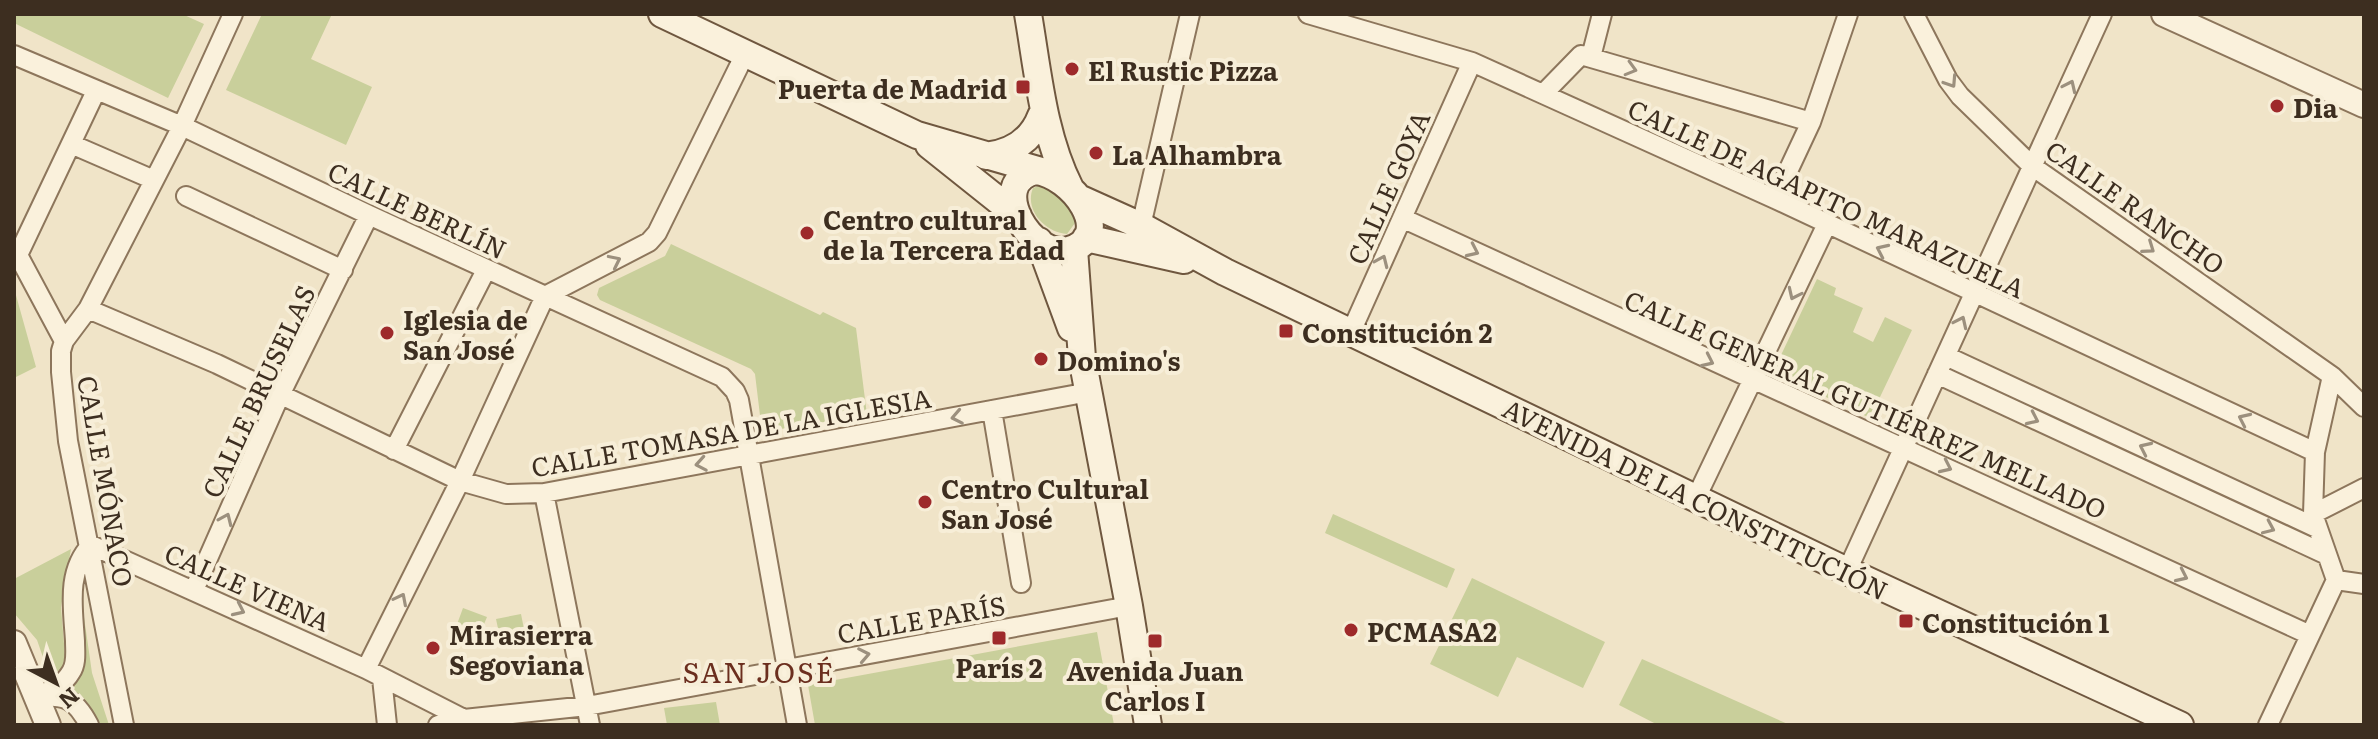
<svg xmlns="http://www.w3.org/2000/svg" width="2378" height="739" viewBox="0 0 2378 739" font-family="Literata,serif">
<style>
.green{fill:#c9cf9b}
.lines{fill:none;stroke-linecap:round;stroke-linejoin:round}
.minor-casing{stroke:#8d765c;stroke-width:22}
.tertiary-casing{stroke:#8d765c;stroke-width:28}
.secondary-casing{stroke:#6f573f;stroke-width:30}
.minor{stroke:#faf1dc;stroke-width:18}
.tertiary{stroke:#faf1dc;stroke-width:24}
.secondary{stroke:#faf1dc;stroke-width:26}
.oneway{stroke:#9c907e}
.poi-dot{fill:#9e2a2b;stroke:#f7eed8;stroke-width:3}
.labels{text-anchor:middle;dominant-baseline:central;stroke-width:8;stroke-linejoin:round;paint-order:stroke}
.poi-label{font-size:26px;font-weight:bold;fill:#3d2e20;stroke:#f7eed8;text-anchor:start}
.street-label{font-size:26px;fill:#3d2e20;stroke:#f7eed8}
.neighbourhood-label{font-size:28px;letter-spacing:2px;fill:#6b2e1e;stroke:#f7eed8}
</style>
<rect width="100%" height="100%" fill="#f0e4c8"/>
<path class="green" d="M14,14H182L204,24L168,98L14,23Z
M262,14H332L311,59L372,87L346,145L226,90Z
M1041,185C1057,190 1073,206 1075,223L1067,234C1045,232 1024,210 1033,188Z
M671,244L820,315L823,312L856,328L867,415L762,432L755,374L751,369L600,300L597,295L599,288L665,256Z
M1817,279L1836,288L1834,295L1863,308L1853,332L1873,342L1885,317L1912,330L1870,418L1773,372Z
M14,288L36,367L14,378Z
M1333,514L1455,569L1447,588L1325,533Z
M71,549L61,607L65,656L62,669L53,673L46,666L37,640L14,613V579Z
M1472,578L1605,642L1583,688L1517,657L1498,697L1430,664Z
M80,589L92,673L109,725H93L59,691L77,669Z
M463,608L487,617L479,636L456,627Z
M521,614L525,634L500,638L496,619Z
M1097,632L1114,725H815L808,685Z
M1642,659L1790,725H1658L1619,705Z
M716,702L720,725H667L664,708Z"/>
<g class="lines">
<defs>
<path id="minor" d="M1308,14L1472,62L1775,199L2315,452
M1914,14L1948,80L1960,96L2032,166L2332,376L2364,407
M14,55L182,126L369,215L722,377L735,391L739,400L797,725
M1591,57L1602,14
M1543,94L1581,55L1811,122
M71,144L154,180
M186,196L343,270
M1775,199L1811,122L1848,14
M1402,218L2310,635
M1141,226L1190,14
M88,309L217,364L460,481L506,494L544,493L1089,392
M1351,332L1472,62
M64,341L18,255L96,91
M1946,356L2317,528
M1937,374L2327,555
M992,410L1021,583
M394,450L486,270
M544,493L590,725
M1696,498L1827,224
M2313,514L2364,488
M91,545L366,669L464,719
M1847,571L2102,14
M2336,580L2364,584
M194,590L280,395L369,215
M366,669L460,481L545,296L649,242L657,233L746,52
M382,678L387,725
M89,725C75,698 65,695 36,697C49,691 63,686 71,672C77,663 75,652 75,641C73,608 66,571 91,545
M124,725L68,441L61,372V351L64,341L88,309L182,126L233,14
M438,725L464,719L587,706L1129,606
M2268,725L2336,580L2313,514L2315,452L2332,376"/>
<path id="tertiary" d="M2164,14L2364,105
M14,643L48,725"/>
<path id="secondary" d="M662,14L917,135L1048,173
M1028,14C1038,72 1043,135 1070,188
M929,145L1018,216
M986,156C1011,153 1032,140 1041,116
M1035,171C1072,174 1117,236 1069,250C1032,261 985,183 1035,171Z
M1081,199L1141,226L1225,272L1847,571L2180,725
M1086,238L1184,260
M1039,241L1071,328
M1074,249L1082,358L1129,606L1148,725"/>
</defs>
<use href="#minor" class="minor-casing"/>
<use href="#tertiary" class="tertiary-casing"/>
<use href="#secondary" class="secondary-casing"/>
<use href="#minor" class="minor"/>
<use href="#tertiary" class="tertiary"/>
<use href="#secondary" class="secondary"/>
</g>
<defs><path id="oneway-chevron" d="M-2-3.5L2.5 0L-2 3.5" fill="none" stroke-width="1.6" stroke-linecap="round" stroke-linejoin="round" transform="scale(2)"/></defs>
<g class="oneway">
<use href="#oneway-chevron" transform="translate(1631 69) rotate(16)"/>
<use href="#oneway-chevron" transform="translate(1951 82) rotate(57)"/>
<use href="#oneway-chevron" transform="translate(2070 86) rotate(-65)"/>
<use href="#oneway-chevron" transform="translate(2149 248) rotate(35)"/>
<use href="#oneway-chevron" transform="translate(1882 250) rotate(-155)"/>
<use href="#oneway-chevron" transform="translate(1473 251) rotate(25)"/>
<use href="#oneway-chevron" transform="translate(615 261) rotate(-26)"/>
<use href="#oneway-chevron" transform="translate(1382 261) rotate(-66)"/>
<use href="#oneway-chevron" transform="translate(1794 294) rotate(115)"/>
<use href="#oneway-chevron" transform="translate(1961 322) rotate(-65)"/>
<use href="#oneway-chevron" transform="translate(1708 361) rotate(25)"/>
<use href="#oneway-chevron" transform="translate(957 417) rotate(169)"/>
<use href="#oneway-chevron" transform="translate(2033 419) rotate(25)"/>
<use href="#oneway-chevron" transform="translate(2244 419) rotate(-155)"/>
<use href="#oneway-chevron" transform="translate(2145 448) rotate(-155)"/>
<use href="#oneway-chevron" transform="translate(701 464) rotate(170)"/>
<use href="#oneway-chevron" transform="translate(1946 467) rotate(25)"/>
<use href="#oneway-chevron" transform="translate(226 519) rotate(-66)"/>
<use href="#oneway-chevron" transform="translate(2269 528) rotate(24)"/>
<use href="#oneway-chevron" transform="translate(2182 576) rotate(25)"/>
<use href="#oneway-chevron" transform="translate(401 599) rotate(-63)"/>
<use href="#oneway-chevron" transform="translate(239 610) rotate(25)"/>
<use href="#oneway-chevron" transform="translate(864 655) rotate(-11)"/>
</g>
<g class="poi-dot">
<circle cx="1072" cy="69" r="8"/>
<rect x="1015" y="79" width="16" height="16" rx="4"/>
<circle cx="2277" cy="106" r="8"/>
<circle cx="1096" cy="153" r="8"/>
<circle cx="807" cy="233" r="8"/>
<rect x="1278" y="323" width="16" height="16" rx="4"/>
<circle cx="387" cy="333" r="8"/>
<circle cx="1041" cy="359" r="8"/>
<circle cx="925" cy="502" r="8"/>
<rect x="1898" y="613" width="16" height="16" rx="4"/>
<circle cx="1351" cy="630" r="8"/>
<rect x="991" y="630" width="16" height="16" rx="4"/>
<rect x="1147" y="633" width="16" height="16" rx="4"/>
<circle cx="433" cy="648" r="8"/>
</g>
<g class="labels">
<g class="poi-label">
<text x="1088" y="69">El Rustic Pizza</text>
<text x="1007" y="87" text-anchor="end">Puerta de Madrid</text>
<text x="2293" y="106">Dia</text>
<text x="1112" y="153">La Alhambra</text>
<text x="823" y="218">Centro cultural<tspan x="823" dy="30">de la Tercera Edad</tspan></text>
<text x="403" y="318">Iglesia de<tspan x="403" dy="30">San José</tspan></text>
<text x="1302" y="331">Constitución 2</text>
<text x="1057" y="359">Domino's</text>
<text x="941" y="487">Centro Cultural<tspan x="941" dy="30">San José</tspan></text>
<text x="1922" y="621">Constitución 1</text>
<text x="1367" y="630">PCMASA2</text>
<text x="449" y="633">Mirasierra<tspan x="449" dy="30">Segoviana</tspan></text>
<text x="999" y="666" text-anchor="middle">París 2</text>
<text x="1155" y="669" text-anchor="middle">Avenida Juan<tspan x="1155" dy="30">Carlos I</tspan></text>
</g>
<g class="street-label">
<text transform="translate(1387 187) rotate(-66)">CALLE GOYA</text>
<text transform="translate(1827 197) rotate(25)">CALLE DE AGAPITO MARAZUELA</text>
<text transform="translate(2136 206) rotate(35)">CALLE RANCHO</text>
<text transform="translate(418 209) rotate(25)">CALLE BERLÍN</text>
<text transform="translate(257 391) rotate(-65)">CALLE BRUSELAS</text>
<text transform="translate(1866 403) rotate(24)">CALLE GENERAL GUTIÉRREZ MELLADO</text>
<text transform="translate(731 431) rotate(-10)">CALLE TOMASA DE LA IGLESIA</text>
<text transform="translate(107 481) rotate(80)">CALLE MÓNACO</text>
<text transform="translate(1696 498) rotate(26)">AVENIDA DE LA CONSTITUCIÓN</text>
<text transform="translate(248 586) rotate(24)">CALLE VIENA</text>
<text transform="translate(921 618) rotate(-10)">CALLE PARÍS</text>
</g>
<g class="neighbourhood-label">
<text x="759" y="671">SAN JOSÉ</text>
</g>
</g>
<rect width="2378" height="739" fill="none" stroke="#3d2e20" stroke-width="32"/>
<g transform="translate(56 683) rotate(139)" stroke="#f7eed8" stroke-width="6" paint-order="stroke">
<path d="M0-6L14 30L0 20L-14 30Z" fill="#3d2e20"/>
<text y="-12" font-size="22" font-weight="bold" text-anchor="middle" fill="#3d2e20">N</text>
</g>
</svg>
